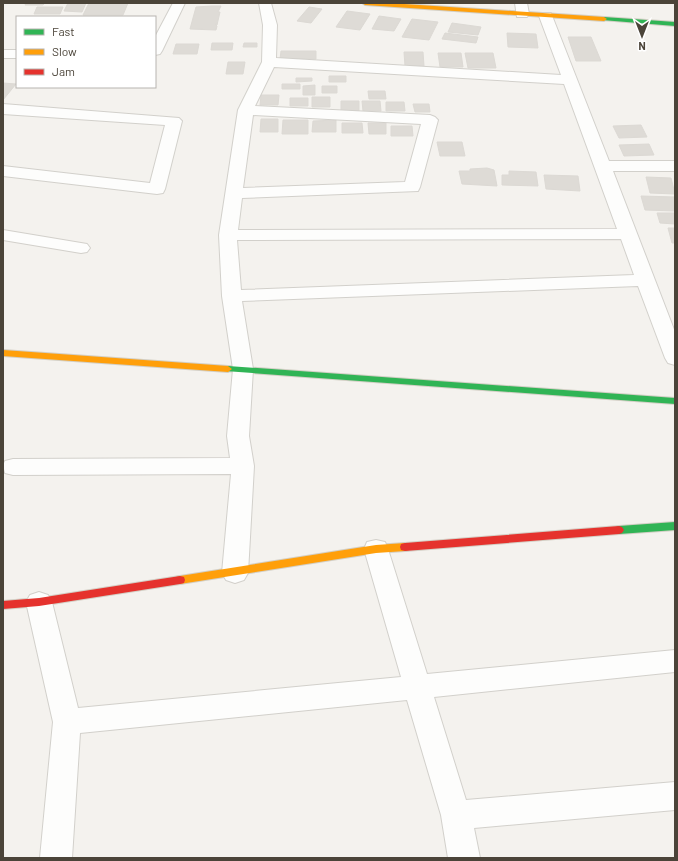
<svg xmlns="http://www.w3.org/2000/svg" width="678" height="861" viewBox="0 0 678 861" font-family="Barlow,sans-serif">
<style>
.building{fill:#dedbd6;stroke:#dcd9d4}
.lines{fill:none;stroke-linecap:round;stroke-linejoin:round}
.street-casing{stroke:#d2d0cb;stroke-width:2}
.fast-casing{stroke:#d3cfc5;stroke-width:2}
.slow-casing{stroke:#d3cfc5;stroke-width:2}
.jam-casing{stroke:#d3cfc5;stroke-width:2}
.street{fill:#fdfdfc;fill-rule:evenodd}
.fast{fill:#30b455;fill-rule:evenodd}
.slow{fill:#ff9f0a;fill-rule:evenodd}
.jam{fill:#e5322d;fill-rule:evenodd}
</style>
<rect width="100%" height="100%" fill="#f4f2ee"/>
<path class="building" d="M26,3H45L43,5H25Z
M68,3H86L82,12L64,11Z
M89,3H128L123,15H83Z
M212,6H221L218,12H220L217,25L215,24L217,26L216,30L190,29L196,7Z
M37,7H63L60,14H34Z
M309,7L322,9L311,23L297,21Z
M347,11L370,14L360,30L336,27Z
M379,16L401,19L394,31L372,29Z
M412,19L438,22L429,40L402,37Z
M452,23L481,27L478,35L448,32Z
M445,33L478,37L476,43L442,39Z
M507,33L536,34L538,48L508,47Z
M568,37H591L601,61H576Z
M212,43H233L232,50H211Z
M244,43H257V47H243Z
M176,44H199L197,54H173Z
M281,51H316V59H280Z
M404,52H423L424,66H405Z
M438,53H461L463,67H440Z
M465,53H493L496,68H468Z
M228,62H245L243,74H226Z
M329,76H346V82H329Z
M296,78H312V81L296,82Z
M3,83L16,84L3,100Z
M282,84H300V89H282Z
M315,85V95H303V86Z
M322,86H337V93H322Z
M368,91H385L386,99H369Z
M261,95H279L278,105H260Z
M312,97H330V107H312Z
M290,98H308V106H290Z
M341,101H359V111H341Z
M362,101H380L381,111H363Z
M386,102H404L405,111H386Z
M413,104H429L430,112H415Z
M261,119H278V132H260Z
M283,120H308V134H282Z
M336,120V132H312L313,121Z
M342,123H362L363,133H342Z
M368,123H386V134H369Z
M641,125L647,137L619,138L613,126Z
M391,126H412L413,136H391Z
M437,142H462L465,156H440Z
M649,144L654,155L624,156L619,145Z
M487,168L494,170L497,186L462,184L459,171H470V169Z
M509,171L536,172L538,186L502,185V175H509Z
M544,175L578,176L580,191L546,189Z
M646,177L671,178L675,194L650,193Z
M641,196L675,197V211L645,210Z
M657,213H675V224L660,223Z
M668,228H675V243H672Z"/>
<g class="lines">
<defs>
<path id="street" d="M173,3H185L162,51L160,54L155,55V37Z
M259,3H271L277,25L276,58L561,75L539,16L541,13H551L609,161H675V171H613L675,332V365L668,363L665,358L638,286L242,301L253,369L249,436L254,466L248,573L244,580L235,583L226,580L222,573L231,474L13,475L5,473L3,465L5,461L13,459L230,458L227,436L233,369L222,296L219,235L238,110L262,62L263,25ZM274,67L564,84L617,229L238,230L242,198L418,191L420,187L438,120L435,117L430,115L255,106ZM253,115L421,124L405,182L243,188ZM621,239L634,275L241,290L237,240Z
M515,3H527L529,14L527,17H517Z
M3,50H17V58H3Z
M3,104L179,118L182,121L165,189L163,193L157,194L3,176V166L150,183L165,125L3,114Z
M3,230L87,244L90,248L87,252L81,253L3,240Z
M376,540L385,542L388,549L427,674L675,650V672L434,697L466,800L675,782V810L474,828L480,858H448L441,815L407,700L80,733L72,858H40L53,722L26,602L30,595L39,592L48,595L52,602L78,708L401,677L364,549L367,542Z"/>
<path id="fast" d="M604,17L675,22V26L602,20L601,19Z
M228,366L675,398V404L225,371L224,369Z
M675,522V530L619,534L616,533L614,530L616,527L619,526Z"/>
<path id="slow" d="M362,3H389L604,17L607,19L604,21L365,5Z
M3,350L228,366L232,369L228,372L3,356Z
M405,543L409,544L410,547L409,550L405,551L376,553L180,584L176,583L175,580L176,577L180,576L376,545Z"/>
<path id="jam" d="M619,526L622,527L624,530L622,533L619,534L405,551L401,550L400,547L401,544L405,543Z
M180,576L184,577L185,580L184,583L180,584L39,606L3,609V601L39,598Z"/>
</defs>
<use href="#street" class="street-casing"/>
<use href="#fast" class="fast-casing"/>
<use href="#slow" class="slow-casing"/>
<use href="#jam" class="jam-casing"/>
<use href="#street" class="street"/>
<use href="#fast" class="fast"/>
<use href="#slow" class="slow"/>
<use href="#jam" class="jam"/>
</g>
<rect width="678" height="861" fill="none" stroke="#4b4439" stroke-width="8"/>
<rect x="16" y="16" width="140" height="72" fill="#ffffff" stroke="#b7b4b0"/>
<rect x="24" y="29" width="20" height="6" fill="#30b455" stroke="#b7b4b0"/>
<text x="52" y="36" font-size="12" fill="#4b4439">Fast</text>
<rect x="24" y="49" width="20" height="6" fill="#ff9f0a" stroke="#b7b4b0"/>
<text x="52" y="56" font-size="12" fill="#4b4439">Slow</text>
<rect x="24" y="69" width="20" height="6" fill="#e5322d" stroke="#b7b4b0"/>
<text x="52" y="76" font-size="12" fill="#4b4439">Jam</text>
<g transform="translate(642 36) rotate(180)" stroke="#ffffff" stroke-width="3" paint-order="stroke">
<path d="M0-3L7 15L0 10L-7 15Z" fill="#4b4439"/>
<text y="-6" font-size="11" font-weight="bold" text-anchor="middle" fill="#4b4439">N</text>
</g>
</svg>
